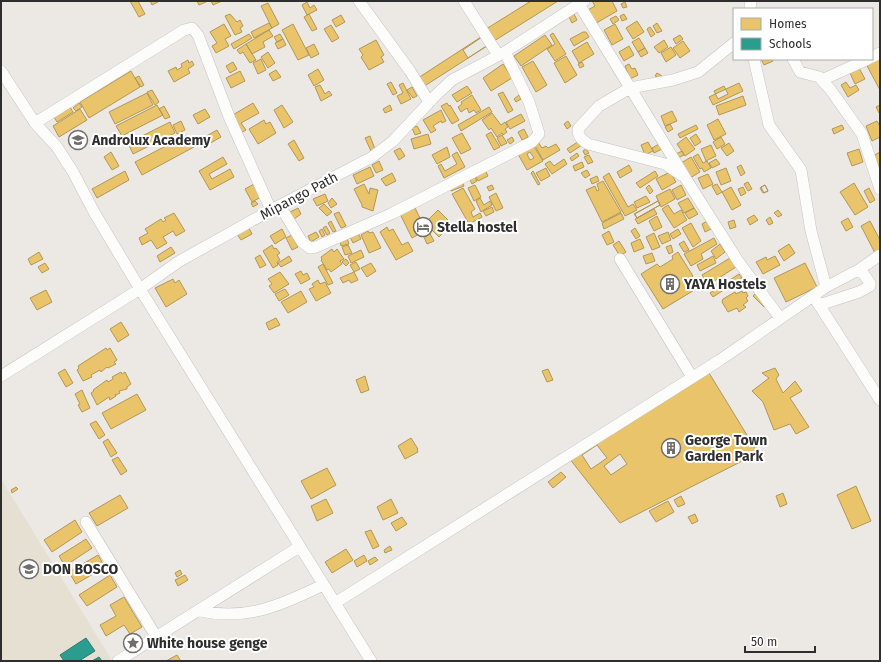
<svg xmlns="http://www.w3.org/2000/svg" width="881" height="662" viewBox="0 0 881 662" font-family="'Fira Sans',sans-serif">
<style>
.education{fill:#e6e0d3}
.homes{fill:#e9c46a;stroke:#b19758;fill-rule:evenodd}
.schools{fill:#2a9d8f;stroke:#2b7c72}
.lines{fill:none;stroke-linecap:round;stroke-linejoin:round}
.minor-casing{stroke:#c5c4c5;stroke-width:12}
.minor{stroke:#fcfcfb;stroke-width:11}
.labels{text-anchor:middle;dominant-baseline:central;stroke-width:4;stroke-linejoin:round;paint-order:stroke}
.poi-label{font-size:14px;font-weight:bold;fill:#2e2e2e;stroke:#fff;text-anchor:start}
.street-label{font-size:14px;fill:#2e2e2e;stroke:#fff}
</style>
<rect width="100%" height="100%" fill="#ece8e4"/>
<path class="education" d="M1,479L111,659L107,661H1Z"/>
<path class="homes" d="M130,1H138L145,14L139,17Z
M150,1H158V2L152,5Z
M197,1H206V2L199,5Z
M211,1H222L213,5Z
M531,1H558L494,41L486,29Z
M592,1H612L617,11L593,25L586,11L595,6Z
M307,2L310,8L314,5L317,10L307,15L302,5Z
M625,2L627,7L623,8L621,4Z
M268,3L279,24L272,28L261,6Z
M230,14L237,22L240,20L243,26L240,28L242,32L235,35L225,16Z
M309,14L317,29L312,31L304,17Z
M574,14L577,20L572,23L569,17Z
M624,14L627,19L622,21L620,16Z
M341,15L345,22L336,27L332,20Z
M616,16L619,20L613,24L610,19Z
M637,21L644,32L633,39L626,28Z
M269,23L272,28L254,38L251,32Z
M657,23L662,31L657,33L653,26Z
M224,24L231,36L225,39L229,46L216,53L212,46L217,43L210,32Z
M293,24L309,55L298,60L282,30Z
M615,24L623,39L612,45L604,30Z
M331,25L339,38L332,42L324,29Z
M650,27L655,34L651,37L647,29Z
M269,30L273,36L263,42L265,47L252,54L246,44Z
M583,32H586L589,37L574,46L570,39Z
M553,33L566,54L555,61L547,49L555,44L550,35Z
M249,34L252,38L234,49L231,44Z
M280,34L283,39L277,42L274,37Z
M545,35L552,45L521,66L514,56Z
M680,35L683,39L676,44L673,39Z
M481,37L487,46L423,87L418,78Z
M482,37L488,45L468,58L463,50Z
M639,38L645,48L638,52L632,42Z
M283,39L286,45L278,49L275,43Z
M376,40L384,55L381,57L384,62L369,70L361,57L363,55L359,49Z
M664,40L668,47L659,53L654,47Z
M683,41L690,51L680,58L673,48Z
M587,42L594,54L579,63L572,51Z
M246,44L256,60L250,63L243,52L240,54L237,50Z
M314,44L319,54L311,58L306,48Z
M629,46L634,55L624,61L619,52Z
M671,47L676,55L666,62L661,53Z
M645,48L648,53L641,57L638,52Z
M268,52L275,63L268,68L261,57Z
M566,56L577,75L565,83L554,63Z
M880,57V90L866,64Z
M261,59L266,70L258,74L253,63Z
M761,59H772L773,61L764,65Z
M188,60L189,63L192,61L194,65L188,69L190,73L174,82L168,71L176,67L177,70L182,67L181,64Z
M533,61L547,85L536,92L522,67Z
M233,62L237,69L230,73L226,66Z
M582,62L584,66L580,68L578,64Z
M503,64L512,78L491,91L483,78Z
M629,64L632,69L635,68L638,75L630,79L625,66Z
M859,68L865,79L855,84L850,73Z
M318,69L324,80L314,86L308,75Z
M276,70L281,77L273,81L269,74Z
M131,71L140,87L89,118L80,102Z
M240,71L245,81L231,88L226,78Z
M657,73L662,76L661,79L655,76Z
M139,76L144,85L141,87L135,78Z
M391,82L397,93L393,95L387,84Z
M846,82L850,88L856,85L859,90L848,97L841,85Z
M403,83L411,99L401,104L397,96L403,93L399,85Z
M739,83L743,91L713,105L709,97Z
M320,85L325,94L329,91L332,95L321,101L315,87Z
M467,86L472,93L457,102L452,95Z
M724,86L728,94L718,99L714,91Z
M412,87L417,96L413,98L407,90Z
M152,90L159,102L155,105L147,92Z
M503,92L513,110L508,113L498,94Z
M147,93L153,105L115,124L109,112Z
M472,95L481,110L476,113L474,110L469,113L467,108L461,112L458,107L462,104L461,102Z
M519,95L521,99L516,102L514,99Z
M743,96L746,105L719,115L716,106Z
M79,103L82,107L76,111L73,108Z
M253,103L259,113L241,123L246,130L241,133L231,116Z
M447,103L449,106L450,105L459,120L452,124L441,106Z
M157,105L163,115L122,136L116,126Z
M282,105L293,122L284,128L274,110Z
M390,105L392,110L385,113L383,109Z
M880,105V113H879L876,107Z
M164,106L170,117L165,119L159,109Z
M70,107L73,112L57,122L54,117Z
M489,107L492,112L461,131L458,125Z
M80,109L87,120L59,137L53,126Z
M205,109L210,117L198,124L193,115Z
M441,110L446,121L442,123L441,121L433,126L436,130L431,133L423,120Z
M672,111L677,121L665,126L661,116Z
M492,113L501,125L505,122L508,127L505,129L507,132L503,135L502,133L497,137L491,128L489,130L482,120Z
M521,114L525,121L510,129L506,122Z
M718,119L726,134L714,140L707,125Z
M264,120L266,124L270,122L276,133L258,144L249,129Z
M181,121L185,130L177,134L173,125Z
M568,121L571,126L567,129L564,124Z
M877,121L880,126V137L872,141L866,126Z
M170,122L175,133L133,154L128,143Z
M670,124L673,129L668,132L665,127Z
M696,125L698,129L680,138L678,134Z
M842,125L844,129L834,134L832,129Z
M417,126L421,133L415,135L412,128Z
M524,129L528,137L522,140L518,132Z
M217,130L221,137L207,145L203,138Z
M491,132L500,147L494,150L486,135Z
M462,133L471,149L461,154L452,138Z
M428,134L431,144L414,149L411,139Z
M696,134L701,142L695,146L690,138Z
M187,135L194,147L142,175L135,162Z
M502,135L507,143L501,146L497,138Z
M370,136L375,149L371,151L365,138Z
M512,137L514,141L510,144L507,140Z
M686,137L695,149L685,156L677,144Z
M721,137L725,144L717,149L713,142Z
M294,140L304,158L299,161L288,144Z
M579,141L582,145L570,153L567,149Z
M538,142L542,148L546,146L548,148L556,144L560,150L543,160L534,144Z
M648,142L653,151L645,155L641,145Z
M729,143L734,151L727,156L721,148Z
M659,144L662,149L654,153L652,148Z
M533,145L543,161L527,170L518,154ZM530,152L534,158L530,160L527,154Z
M711,145L716,156L706,161L701,149Z
M447,147L450,157L437,164L432,155Z
M400,148L405,156L399,160L394,151Z
M586,149L589,153L585,155L583,151Z
M859,149L863,162L852,166L847,153Z
M682,151L684,155L678,158L676,154Z
M111,152L119,166L112,170L104,157Z
M457,152L465,167L444,178L438,166L441,164L445,171L457,164L452,155Z
M880,152V166L878,167L873,156Z
M577,153L579,156L572,161L570,158Z
M698,154L703,163L707,161L711,168L704,172L702,168L700,169L693,157Z
M589,155L593,162L588,164L584,157Z
M223,157L227,164L209,174L212,179L230,169L234,177L210,190L199,171Z
M691,157L700,172L690,178L681,163Z
M564,159L567,164L552,174L545,164L550,161L554,166Z
M716,159L720,164L712,168L709,163Z
M379,161L383,170L376,173L372,165Z
M582,162L584,167L575,171L573,166Z
M629,165L632,171L620,178L617,172Z
M741,165L745,173L741,176L737,167Z
M370,167L374,176L357,184L353,175Z
M484,168L488,176L478,181L474,173Z
M546,168L550,176L541,181L536,173Z
M726,168L731,181L721,185L716,172Z
M587,170L590,175L585,178L581,173Z
M125,171L129,180L97,198L92,189Z
M533,171L540,184L538,185L531,173Z
M655,171L658,176L640,188L636,183Z
M670,172L676,182L662,190L656,179Z
M392,173L396,181L386,186L381,179Z
M609,173L628,207L633,204L637,210L625,216L603,177Z
M473,174L477,181L472,184L468,176Z
M708,174L713,184L703,189L698,178Z
M597,176L599,181L592,184L590,179Z
M462,181L464,186L451,191L449,186Z
M603,181L621,212L602,222L586,190L595,186L597,191L599,190L597,184Z
M748,182L752,189L748,191L744,184Z
M854,183L868,207L855,215L840,192Z
M254,184L261,197L252,202L245,189Z
M364,184L369,194L370,188L378,190L373,211L362,207V205L354,189Z
M717,184L722,192L717,195L712,186Z
M475,185L481,197L474,201L468,188Z
M492,185L494,189L489,191L487,187Z
M649,185L653,191L650,194L646,188Z
M681,185L686,195L677,200L672,190Z
M765,185L768,191L763,193L760,188Z
M765,185L768,191L764,193L761,187Z
M731,187L741,205L732,210L722,192Z
M743,187L746,193L741,196L738,189Z
M463,188L475,209L471,212L473,217L480,213L482,217L469,224L452,194Z
M869,188L875,200L870,203L864,191Z
M670,189L675,199L661,207L656,196Z
M496,193L503,208L496,211L489,197Z
M325,194L328,201L317,206L313,199Z
M646,196L650,202L637,208L634,202Z
M332,198L337,204L331,208L328,203Z
M480,198L484,205L490,201L492,205L481,212L476,201Z
M688,198L694,208L684,213L678,203Z
M255,201L258,204L253,207L251,203Z
M658,201L660,205L637,218L634,214Z
M658,201L660,205L637,218L635,214Z
M324,204L332,212L327,216L319,208Z
M668,205L674,214L681,210L687,220L674,228L662,209Z
M409,206L411,210L415,208L426,230L412,238L399,212Z
M492,207L494,212L486,216L483,211Z
M298,208L301,214L294,219L290,212Z
M694,208L698,214L689,219L685,213Z
M654,209L657,214L638,224L635,219Z
M438,210L452,224L439,237L425,223Z
M778,210L782,215L778,217L774,213Z
M339,212L346,226L341,228L334,214Z
M174,213L185,231L176,236L173,231L163,237L167,243L157,249L151,240L142,245L139,238L148,233L145,229L161,219L163,222L166,220L164,218Z
M621,213L624,219L604,229L602,223Z
M754,215L758,220L750,225L747,219Z
M657,216L662,227L654,231L649,221Z
M770,217L773,223L769,225L766,220Z
M848,218L853,227L846,231L841,222Z
M734,220L736,227L730,229L728,222Z
M331,221L336,231L333,232L328,223Z
M707,221L711,229L705,232L702,224Z
M870,221L880,240V250L875,253L861,226Z
M691,223L701,241L693,247L682,228Z
M326,226L330,233L327,235L323,228Z
M387,227L389,231L393,229L402,245L408,242L413,251L396,260L380,232Z
M249,228L252,234L241,240L237,234Z
M635,228L640,236L636,239L631,231Z
M282,229L286,237L275,244L270,236Z
M322,229L325,235L322,237L319,231Z
M678,229L681,234L673,239L670,234Z
M368,231L369,233L373,232L381,248L369,253L361,235Z
M609,231L614,242L607,245L602,235Z
M316,232L319,237L311,242L308,236Z
M429,232L434,241L427,244L423,235Z
M668,232L671,240L662,244L658,236Z
M358,233L361,239L353,243L350,237Z
M654,233L660,247L652,250L646,237Z
M292,235L298,247L292,250L286,238Z
M347,238L349,244L341,246L340,240Z
M714,238L717,244L701,254L703,259L691,266L684,254Z
M640,239L644,248L634,252L631,243Z
M619,241L626,252L620,256L613,245Z
M684,241L689,250L684,252L679,244Z
M720,244L725,252L716,259L711,251Z
M789,244L795,253L784,261L778,251Z
M272,245L274,249L276,248L280,253L277,255L280,260L277,262L278,265L273,268L263,251Z
M348,245L352,253L345,255L342,247Z
M671,245L673,252L669,254L666,247Z
M171,247L175,253L160,262L157,256Z
M332,249L334,252L337,249L344,259L340,261L342,264L331,272L329,269L327,270L321,260L322,259L321,257Z
M361,250L364,257L351,263L348,256Z
M39,252L43,259L31,265L28,259Z
M678,252L693,276L690,279L696,289L663,309L641,274L657,264L660,267L673,259L672,256Z
M652,253L655,261L646,264L643,256Z
M260,255L266,265L260,268L255,258Z
M289,256L292,261L281,267L278,263Z
M713,256L716,263L700,271L697,265Z
M775,256L780,265L763,274L756,262L766,257L767,260Z
M730,258L736,267L708,285L702,275Z
M346,259L349,263L346,266L342,262Z
M356,262L360,269L354,272L350,265Z
M45,263L49,269L42,273L38,267Z
M371,263L376,271L367,277L361,268Z
M805,263L817,287L786,302L774,278Z
M323,264L333,283L328,285L318,267Z
M301,271L303,275L307,273L310,279L301,284L295,274Z
M280,272L289,284L274,293L269,286L272,284L268,279Z
M354,272L358,280L351,283L349,280L343,283L340,278Z
M739,274L742,278L713,297L710,293Z
M173,279L175,283L179,280L187,294L166,307L155,288Z
M318,280L320,284L325,282L331,293L316,301L309,289L314,287L312,284Z
M285,289L289,295L279,301L275,294Z
M46,290L52,302L37,310L30,298Z
M301,291L307,302L288,313L281,302Z
M742,291L743,293L746,292L748,296L746,298L748,301L743,305L746,307L739,312L737,308L728,312L722,302L723,299L735,292L736,294Z
M756,293L767,304L764,307L753,296Z
M276,318L280,325L269,330L266,323Z
M121,322L129,335L118,342L110,329Z
M106,348L107,350L110,348L117,360L114,362L116,364L108,368L107,367L101,372L100,370L91,375L92,377L83,381L77,370L79,368L78,366Z
M775,368L779,375L776,379L783,393L795,381L802,391L790,398L809,427L796,434L790,424L774,430L763,402L752,391L769,378L762,373Z
M65,369L73,383L66,387L58,373Z
M548,369L553,380L547,382L542,371Z
M121,372L122,374L125,372L131,384L127,387V389L119,391L120,393L116,395L115,394L116,396L110,400L109,397L97,405L91,393L94,391L93,390L107,380L108,382L113,379L112,377Z
M709,373L758,453L620,523L569,458Z
M365,376L369,390L361,393L356,380Z
M82,390L90,408L82,412L78,405L80,404L75,394Z
M137,394L146,410L111,429L102,413Z
M96,421L105,435L99,439L90,424Z
M411,438L418,449L417,450L418,452L405,459L398,446Z
M108,439L117,453L111,457L103,442Z
M597,445L607,458L591,469L582,455Z
M620,454L627,464L611,475L604,466Z
M118,457L127,471L121,475L112,460Z
M327,468L336,485L311,499L301,481Z
M561,472L566,477L553,488L548,482Z
M856,486L871,521L852,529L837,495Z
M16,487L18,489L12,493L11,490Z
M783,493L787,504L780,507L776,496Z
M120,495L128,508L97,526L89,513Z
M681,496L685,504L678,507L674,500Z
M326,499L333,513L317,521L311,506Z
M391,499L398,513L383,520L377,507Z
M668,501L674,512L656,522L649,511Z
M695,514L698,521L692,524L688,517Z
M402,517L407,524L396,531L391,523Z
M75,520L82,532L52,552L44,540Z
M371,530L379,546L373,549L365,532Z
M86,539L92,548L65,566L59,556Z
M390,546L392,550L385,553L384,550Z
M346,549L353,560L332,573L325,562Z
M98,555L105,567L76,584L69,572Z
M364,555L367,561L357,567L354,561Z
M375,557L378,560L370,565L368,561Z
M180,570L182,574L177,577L175,573Z
M110,575L117,587L87,606L79,595Z
M185,575L188,580L178,586L175,580Z
M124,597L142,627L130,634L124,625L106,636L100,625L116,616L110,605Z
M177,655L181,661H166Z"/>
<path class="schools" d="M86,638L95,651L79,661H64L60,655Z
M99,657L102,661H92Z"/>
<g class="lines">
<defs>
<path id="minor" d="M359,1L410,71L429,102
M464,1L498,55
M577,1L686,179L738,261L780,318
M750,9L751,1
M872,57L880,53
M754,59L769,125L801,170L811,231L826,287
M793,59L800,72L819,77L830,89L862,134L880,189
M1,71L35,123L57,147L73,172L94,212L140,289L371,661
M822,80L868,59
M35,123L184,30L192,28L198,35L230,119L271,210
M681,175L665,164L588,144C582,140 578,137 578,129L599,106L630,88L673,80L698,72L734,43
M280,206L302,242L310,248L316,247L391,214L532,142L539,134L538,130L529,102L505,52
M620,259L692,377
M814,297L880,400
M819,305L859,292L870,286V283L860,269
M1,376L140,289L178,262L271,210L372,157L393,141L436,95L452,80L505,52L584,1
M86,522L157,638
M335,603L720,360L826,287L860,269L880,255
M200,611C248,621 281,605 323,585
M118,661L299,547"/>
</defs>
<use href="#minor" class="minor-casing"/>
<use href="#minor" class="minor"/>
</g>
<defs>
<symbol id="school-ring" viewBox="-11 -11 22 22"><circle r="9.5" fill="#fff" stroke="#706f6e" stroke-width="1.5"/><path d="M0-5L7-2L0 1L-7-2ZM-4 1L0 2.5L4 1V4Q0 6-4 4Z" fill="#706f6e"/></symbol>
<symbol id="hotel-ring" viewBox="-11 -11 22 22"><circle r="9.5" fill="#fff" stroke="#706f6e" stroke-width="1.5"/><path d="M-6-4.5h1.5V1H6V5H4.5V3h-9V5H-6ZM-4 0a1.8 1.8 0 1 1 3.6 0ZM.5 0V-2.5h3Q6-2.5 6 0Z" fill="#706f6e"/></symbol>
<symbol id="building-ring" viewBox="-11 -11 22 22"><circle r="9.5" fill="#fff" stroke="#706f6e" stroke-width="1.5"/><path d="M-4-6H4V6H1V3H-1V6H-4ZM-2.5-4.3h1.7v1.8h-1.7ZM.8-4.3h1.7v1.8H.8ZM-2.5-1h1.7V.8h-1.7ZM.8-1h1.7V.8H.8Z" fill="#706f6e"/></symbol>
<symbol id="sight-ring" viewBox="-11 -11 22 22"><circle r="9.5" fill="#fff" stroke="#706f6e" stroke-width="1.5"/><path d="M0-6L1.8-2.2L6-1.7L2.9 1.2L3.7 5.4L0 3.3L-3.7 5.4L-2.9 1.2L-6-1.7L-1.8-2.2Z" fill="#706f6e"/></symbol>
</defs>
<g fill-rule="evenodd">
<use href="#school-ring" x="67" y="129" width="22" height="22"/>
<use href="#hotel-ring" x="412" y="216" width="22" height="22"/>
<use href="#building-ring" x="659" y="273" width="22" height="22"/>
<use href="#building-ring" x="660" y="437" width="22" height="22"/>
<use href="#school-ring" x="18" y="558" width="22" height="22"/>
<use href="#sight-ring" x="122" y="632" width="22" height="22"/>
</g>
<g class="labels">
<g class="poi-label">
<text x="92" y="140">Androlux Academy</text>
<text x="437" y="227">Stella hostel</text>
<text x="684" y="284">YAYA Hostels</text>
<text x="685" y="440">George Town<tspan x="685" dy="16">Garden Park</tspan></text>
<text x="43" y="569">DON BOSCO</text>
<text x="147" y="643">White house genge</text>
</g>
<g class="street-label">
<text transform="translate(299 196) rotate(-28)">Mipango Path</text>
</g>
</g>
<rect width="881" height="662" fill="none" stroke="#2e2e2e" stroke-width="4"/>
<rect x="733" y="8" width="140" height="52" fill="#ffffff" stroke="#ababab"/>
<rect x="741" y="18" width="20" height="12" fill="#e9c46a" stroke="#ababab"/>
<text x="769" y="28" font-size="12" fill="#2e2e2e">Homes</text>
<rect x="741" y="38" width="20" height="12" fill="#2a9d8f" stroke="#ababab"/>
<text x="769" y="48" font-size="12" fill="#2e2e2e">Schools</text>
<path d="M745 646v6h70v-6" fill="none" stroke="#2e2e2e" stroke-width="2"/>
<text x="751" y="646" font-size="12" fill="#2e2e2e" stroke="#ffffff" stroke-width="3" paint-order="stroke">50 m</text>
</svg>
